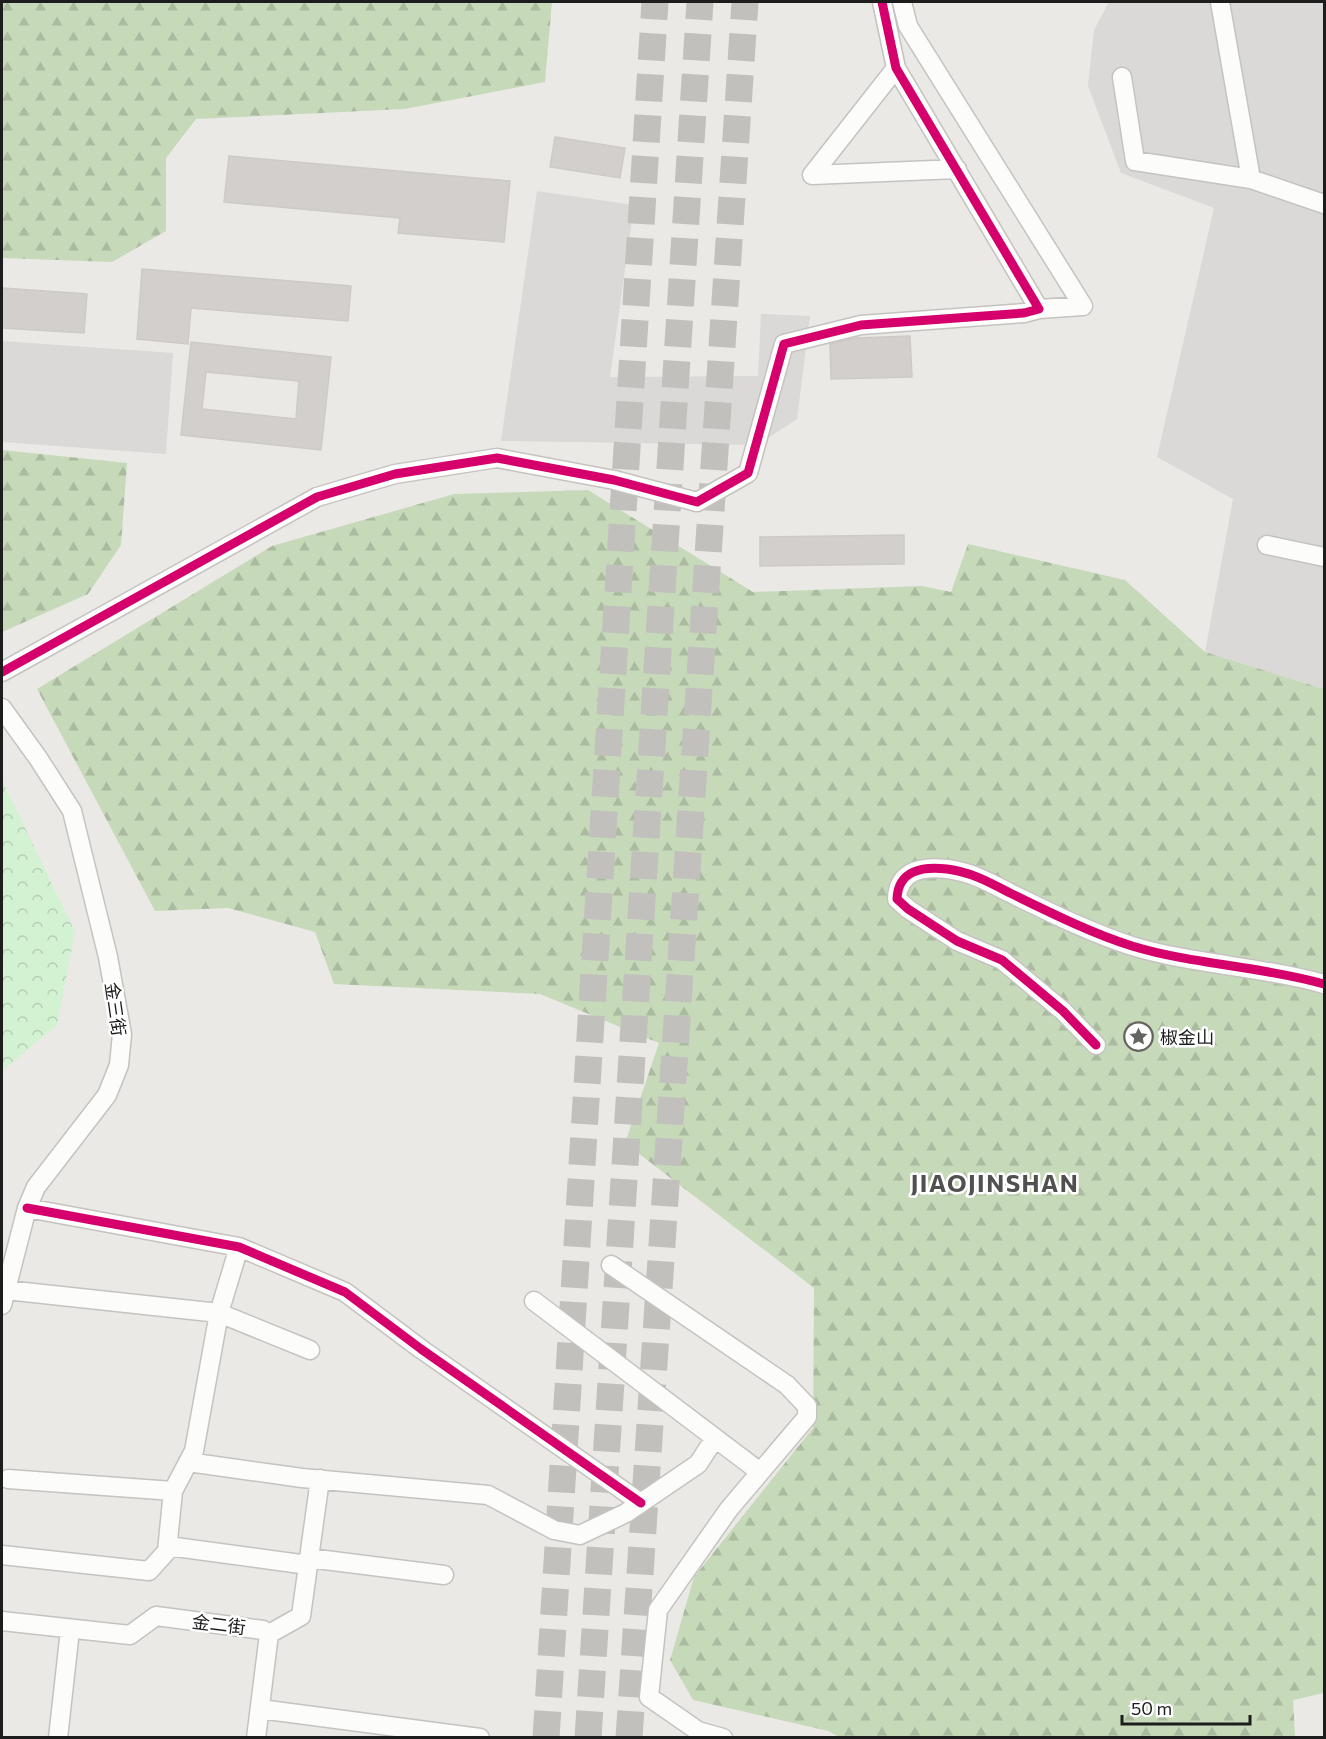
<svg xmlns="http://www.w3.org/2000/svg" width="1326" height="1739" viewBox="0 0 1326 1739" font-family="Commissioner,'Noto Sans SC',sans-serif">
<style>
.residential{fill:#dad9d7}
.forest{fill:url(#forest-firs)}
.park{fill:url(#park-crowns)}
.building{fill:#d2cfcc;stroke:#cecac6;stroke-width:1.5;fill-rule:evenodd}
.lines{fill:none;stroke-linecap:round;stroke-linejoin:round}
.highway-tunnel{stroke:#c2c0bd;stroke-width:27;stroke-dasharray:27 14;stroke-linecap:butt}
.minor-casing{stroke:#c4c3c1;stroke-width:21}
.minor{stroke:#fcfcfb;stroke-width:18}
.cycleway-casing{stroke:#fff;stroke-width:13}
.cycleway{stroke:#d6006c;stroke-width:9}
.labels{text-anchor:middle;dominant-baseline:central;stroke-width:5;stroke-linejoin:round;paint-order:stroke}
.street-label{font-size:18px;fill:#1d1d1d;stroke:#fff}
.poi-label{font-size:18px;fill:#1d1d1d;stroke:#fff;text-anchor:start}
.district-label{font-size:24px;font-weight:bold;letter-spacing:1.5px;fill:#505050;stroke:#fff}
</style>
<defs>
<pattern id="forest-firs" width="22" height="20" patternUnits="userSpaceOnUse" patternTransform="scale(1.5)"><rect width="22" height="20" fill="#c6daba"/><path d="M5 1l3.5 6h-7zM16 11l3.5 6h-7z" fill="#aabb9f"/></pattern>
<pattern id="park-crowns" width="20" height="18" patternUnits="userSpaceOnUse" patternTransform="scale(1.5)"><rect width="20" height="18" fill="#d3f2d2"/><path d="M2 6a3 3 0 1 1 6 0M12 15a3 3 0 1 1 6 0" fill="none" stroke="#b5cfb4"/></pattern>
</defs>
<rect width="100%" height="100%" fill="#ebe9e5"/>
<path class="residential" d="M1109,2H1324V689L1205,652L1233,499L1157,457L1214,208L1121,173L1088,86L1094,30Z
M537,191L634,205L610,377L758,376L761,314L810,316L797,419L758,445L501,441Z
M2,341L173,353L166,454L2,442Z"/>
<path class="forest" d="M2,2H552L545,82L405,109L196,119L166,158V231L112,262L2,258Z
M2,450L127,463L121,545L88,594L2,632Z
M588,490L753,592L922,586L951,592L968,544L1125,580L1205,652L1324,689V1693L1293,1700L1295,1737H839L828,1731L693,1700L670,1660L694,1577L813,1428L814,1288L625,1143L659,1043L540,994L334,984L315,932L228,908L155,911L37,689L272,546L454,494Z"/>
<path class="park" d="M2,780L75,932L57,1025L2,1071Z"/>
<path class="building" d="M555,137L625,148L620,178L550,167Z
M229,156L510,181L504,242L398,233L400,218L224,202Z
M142,269L351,286L348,321L191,308L188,344L137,339Z
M2,288L87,294L84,333L2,328Z
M910,336L912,377L831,379L830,344L856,338Z
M191,342L331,357L321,450L181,435ZM206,372L299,381L296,419L202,409Z
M904,535V564L760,566V537Z"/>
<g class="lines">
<path class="highway-tunnel" d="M546,1738L655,2
M588,1738L700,2
M629,1738L745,2"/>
<defs>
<path id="minor" d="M902,2L908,26L1083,306L1039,309
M1220,2L1251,179
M896,68L812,175L957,169
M1122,77L1135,161L1251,179L1324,204
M1267,545L1324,557
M2,672L317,497L395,474L497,458L614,480L697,502L748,473L784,344L861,325L1024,313L1039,309L896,68L882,2
M2,708L38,758L72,811L108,957L122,1034L119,1065L107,1095L36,1187L27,1208L2,1305
M1096,1045L1063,1011L1002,960L957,941L908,909L897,899C898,870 923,866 947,869C971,872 989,882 1010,893C1049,912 1091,933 1132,946C1195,965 1261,966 1324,984
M27,1208L239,1247L345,1292L421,1349L641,1503
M611,1265L787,1385L807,1406V1417L729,1509L658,1610L649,1697L698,1731L723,1738
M6,1290L219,1313L310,1350
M534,1301L760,1472
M188,1462L302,1478L488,1495L554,1530L580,1535L626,1513L698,1464L715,1438
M8,1479L173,1491
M168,1546L308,1565
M2,1555L149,1571L167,1551L173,1491L194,1451L219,1313L239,1247
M309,1558L444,1575
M2,1621L130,1635L156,1616L263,1630L269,1634L256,1738
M269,1634L301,1616L320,1479
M260,1709L480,1738
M58,1738L70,1630"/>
</defs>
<use href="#minor" class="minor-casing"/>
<use href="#minor" class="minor"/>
<defs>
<path id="cycleway" d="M2,672L317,497L395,474L497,458L614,480L697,502L748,473L784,344L861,325L1024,313L1039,309L896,68L882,2
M1096,1045L1063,1011L1002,960L957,941L908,909L897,899C898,870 923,866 947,869C971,872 989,882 1010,893C1049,912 1091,933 1132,946C1195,965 1261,966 1324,984
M27,1208L239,1247L345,1292L421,1349L641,1503"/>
</defs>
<use href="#cycleway" class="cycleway-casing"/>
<use href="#cycleway" class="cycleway"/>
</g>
<defs>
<symbol id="sight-ring" viewBox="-11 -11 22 22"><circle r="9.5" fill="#fff" stroke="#656463" stroke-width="1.5"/><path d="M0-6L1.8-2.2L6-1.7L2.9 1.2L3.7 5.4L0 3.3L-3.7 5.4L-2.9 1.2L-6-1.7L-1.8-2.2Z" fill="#656463"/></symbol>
</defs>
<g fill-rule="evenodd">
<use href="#sight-ring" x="1122" y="1020" width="33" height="33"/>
</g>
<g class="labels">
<g class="street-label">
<text transform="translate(116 1009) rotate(82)">金三街</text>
<text transform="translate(219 1624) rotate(7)">金二街</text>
</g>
<g class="poi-label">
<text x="1160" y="1037">椒金山</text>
</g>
<g class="district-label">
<text x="995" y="1182">JIAOJINSHAN</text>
</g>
</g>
<rect width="1326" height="1739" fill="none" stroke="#1d1d1d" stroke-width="6"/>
<path d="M1122 1715v9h128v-9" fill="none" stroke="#1d1d1d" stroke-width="3"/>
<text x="1131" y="1715" font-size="18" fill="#1d1d1d" stroke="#ffffff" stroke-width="4.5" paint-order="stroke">50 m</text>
</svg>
